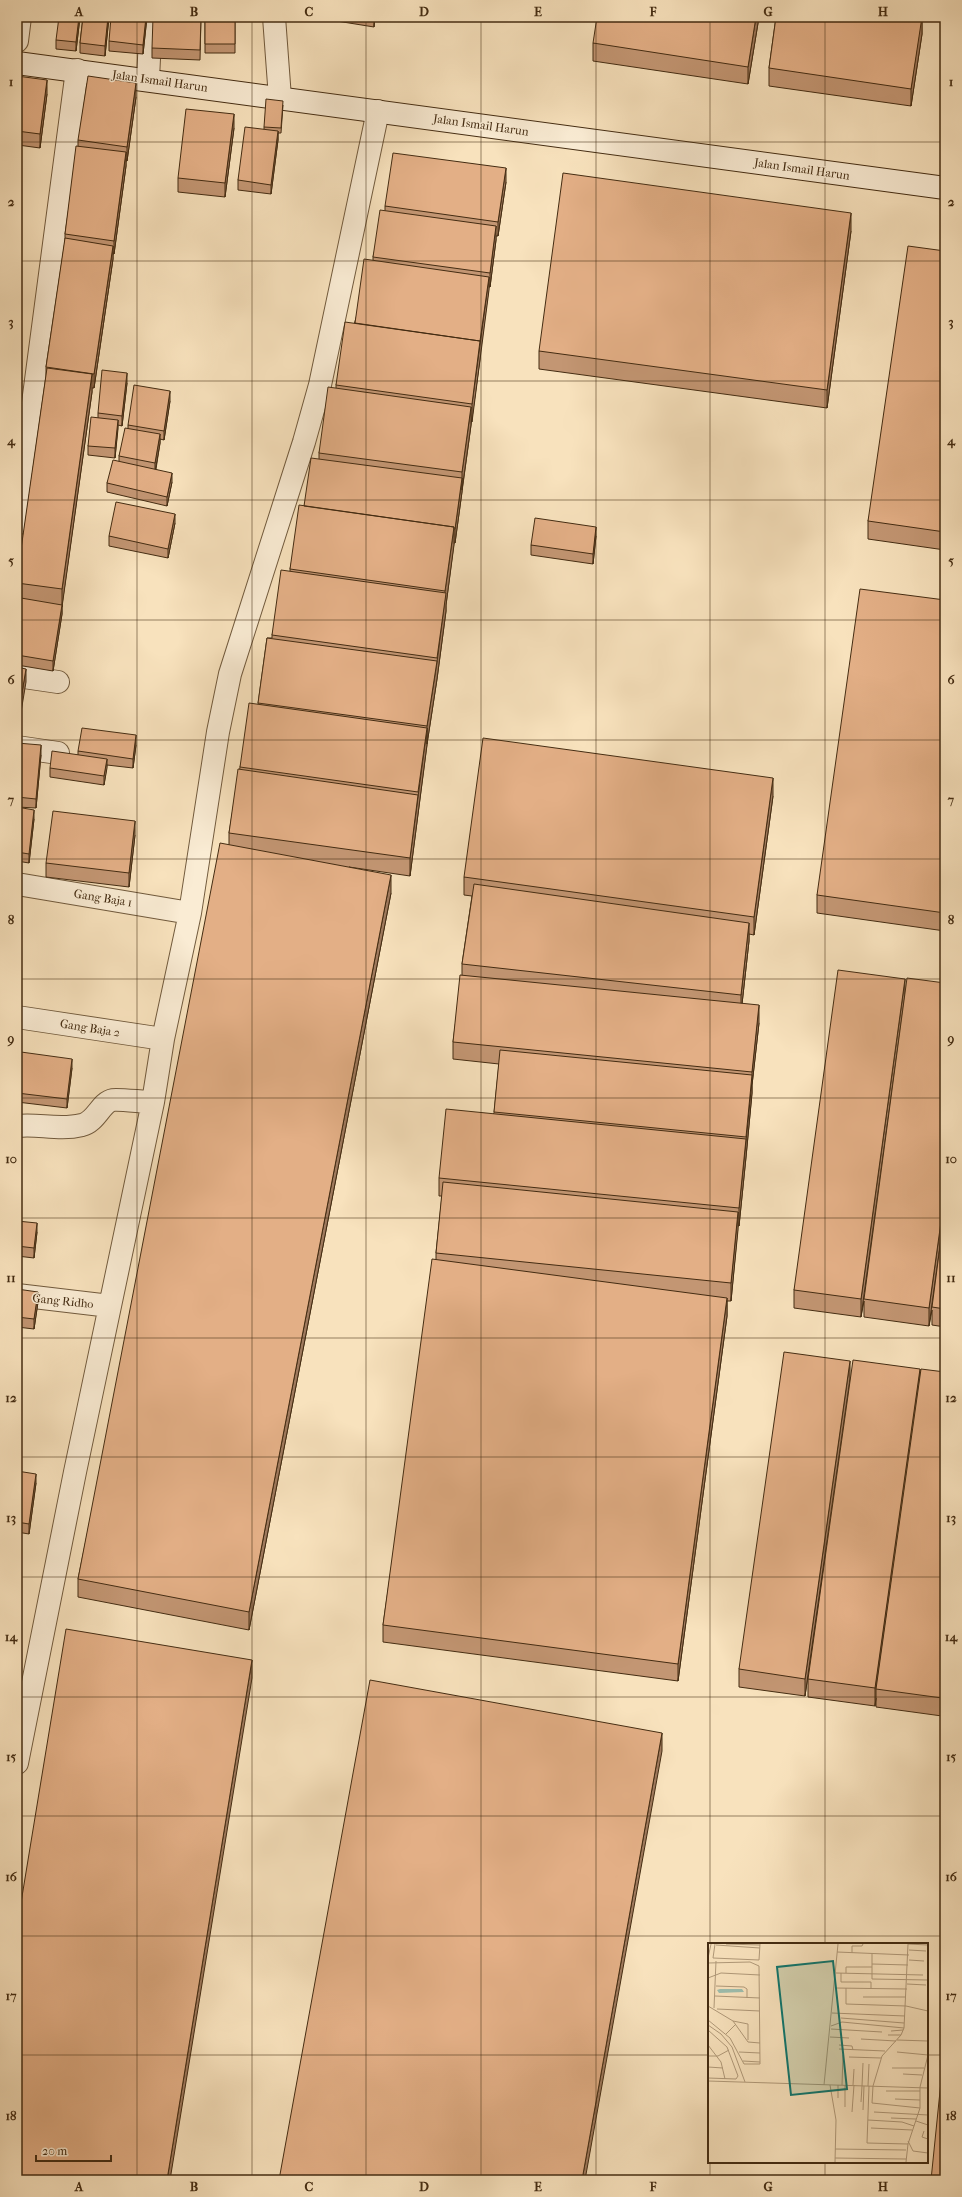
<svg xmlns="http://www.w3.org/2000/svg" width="962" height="2197" viewBox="0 0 962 2197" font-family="'IM FELL French Canon',serif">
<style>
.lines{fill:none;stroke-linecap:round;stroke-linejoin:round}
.street-casing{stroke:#715a3d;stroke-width:24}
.secondary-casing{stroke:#442c12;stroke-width:24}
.street{stroke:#faecd4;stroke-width:22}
.secondary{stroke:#faecd4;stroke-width:22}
.wall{fill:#c39673;stroke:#442c12}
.shaded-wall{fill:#9f7a5e;stroke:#442c12}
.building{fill:#e3af86;stroke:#442c12}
.grid{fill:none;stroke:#442c12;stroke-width:1;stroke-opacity:0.55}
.labels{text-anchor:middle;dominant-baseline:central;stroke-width:3;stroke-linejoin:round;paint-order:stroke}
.street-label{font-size:12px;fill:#442c12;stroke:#faecd4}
.inset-road{fill:none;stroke:#b09979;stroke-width:1}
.view{fill:#0f766e;fill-opacity:0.15;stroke:#0f766e;stroke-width:2}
.inset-edge{fill:none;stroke:#442c12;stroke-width:2}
.neatline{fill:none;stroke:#442c12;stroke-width:1.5}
.grid-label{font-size:13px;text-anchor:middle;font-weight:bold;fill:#442c12}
</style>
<rect width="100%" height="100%" fill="#f8e2bd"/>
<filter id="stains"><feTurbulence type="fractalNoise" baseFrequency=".005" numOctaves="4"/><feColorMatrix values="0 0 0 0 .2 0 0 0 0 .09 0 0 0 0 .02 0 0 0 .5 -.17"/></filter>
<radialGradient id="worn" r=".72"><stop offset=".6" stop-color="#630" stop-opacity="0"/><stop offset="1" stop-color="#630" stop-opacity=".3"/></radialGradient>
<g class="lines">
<defs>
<path id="street" d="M274,17L280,98
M17,41L20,17
M148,79L151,17
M17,524L77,70
M17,676L58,682
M17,747L58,753
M17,884L190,913
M17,1017L163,1039
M17,1126C38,1123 58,1131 82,1125C96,1122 101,1102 113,1100C119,1099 144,1102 153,1102
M17,1295L110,1306
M17,1763L75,1472L153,1102L163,1039L190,913L218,732L230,674L304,442L320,385L378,111"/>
<path id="secondary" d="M17,63L945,188"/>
</defs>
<use href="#street" class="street-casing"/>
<use href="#secondary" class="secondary-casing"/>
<use href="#street" class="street"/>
<use href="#secondary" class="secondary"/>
</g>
<path class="wall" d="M80,17L76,51L56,49V40Z
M83,17H109L105,56L80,53V43Z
M147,17L143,54L109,51V41Z
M201,17L200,60L152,58V48Z
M205,17H235V53H205Z
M318,17H375L374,27L318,18Z
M759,17L748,84L593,61V43Z
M776,17H923L922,21V34L911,106L769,86V68Z
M17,76L47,94L40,148L18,145L17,152Z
M136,97L127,161H126V166L114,254H113V259L94,388H92V392L62,605V614L53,671L17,665V627L21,601H17V612V583L46,376V367L65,241V234L78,146V140Z
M283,105L281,133H278V140L271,194L238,190V180L264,129V127Z
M234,128L225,197L178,192V178Z
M506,182L498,236H496V240L490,287H489L480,352V359L455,543H454L446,605V611L437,679L427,744L410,876L349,867L391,893L249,1630L78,1597V1579L229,844V833L240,767L258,704L267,638H272V635L290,572V569L304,506L319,459V453L336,388V385L373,261V257L385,211V206Z
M851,231L827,408L539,369V351Z
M945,251V550L868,539V521Z
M127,383L122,426L118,425L115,458L88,455V446L98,418V413Z
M170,401L164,440L160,439V443L156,469L172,482L167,506L107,492V483L119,461V456L128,428V425Z
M175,523L168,558L109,546V536Z
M596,536L593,564L531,555V545Z
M945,600V931L817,913V895Z
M17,743L41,755L36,808L17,807Z
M136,745L133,768L107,765L104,785L50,777V768L78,755V751Z
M773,796L754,935L749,934V941L742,1004L759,1023L752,1085V1093L746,1157L739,1226H738L731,1301H727V1316L678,1681L383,1642V1625L436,1260V1253L442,1196H439V1178L494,1113L499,1064L453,1059V1042L462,975V964L472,896L464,895V877Z
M17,807L34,819L29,863L17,861Z
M135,835L129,887L46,877V863Z
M945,983V1327L932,1325V1310L929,1326L864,1317V1301L861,1317L794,1308V1290L905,994Z
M72,1068L67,1108L17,1102V1085Z
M17,1221L37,1232L34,1258L17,1256Z
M17,1289L38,1302L34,1329L17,1327Z
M945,1372V1718H942V1711V1716L876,1707V1698L875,1706L808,1697V1679L826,1551L805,1696L739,1687V1669L850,1379L920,1378Z
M17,1471L36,1483L29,1534L17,1532Z"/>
<path class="shaded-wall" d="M79,17H80L76,51V42Z
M108,17H109L105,56V46Z
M146,17H147L143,54V45Z
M374,17H375L374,27Z
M756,17H759L748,84V67Z
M921,17H923L922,21V34L911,106V89Z
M47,80V94L40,148V134Z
M136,83V97L127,161V147Z
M234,114V128L225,197V183Z
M278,131V140L271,194V185Z
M126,152V166L114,254V241Z
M506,168V182L498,236V222Z
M851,213V231L827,408V390Z
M496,226V240L490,287V273Z
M113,246V259L94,388V374Z
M489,277V290L472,422V404Z
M127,373V383L122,426V416Z
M92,374V392L62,607V589Z
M170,391V401L164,440V431Z
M471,407V425L462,490V472Z
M118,420V429L115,458V448Z
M160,434V443L155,472V463Z
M172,473V482L167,506V497Z
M462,478V492L455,543V529Z
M175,514V523L168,558V549Z
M454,527V545L446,605V611L437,679L427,744V726L437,662L445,598V591Z
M596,527V536L593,564V554Z
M62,605V614L53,671V661Z
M26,669V682L17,736V722Z
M427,728V745L410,876V858Z
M136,735V745L133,768V759Z
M41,745V755L36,808V799Z
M107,759V768L104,785V776Z
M773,778V796L754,935V917Z
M34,810V819L29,863V854Z
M135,821V835L129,887V873Z
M391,875V893L249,1630V1612Z
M749,923V941L741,1013V995Z
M905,979V996L861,1317V1299Z
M759,1005V1023L752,1085V1093L746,1157L739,1226V1208L746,1141L752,1080V1072Z
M72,1059V1068L67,1108V1099Z
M945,1193V1211L929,1326V1308Z
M738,1212V1230L731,1301V1283Z
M37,1223V1232L34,1258V1248Z
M38,1292V1302L34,1329V1319Z
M727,1298V1316L678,1681V1664Z
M850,1361V1379L805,1696V1679Z
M920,1369V1387L876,1689V1698L875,1706V1688Z
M36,1474V1483L29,1534V1524Z
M252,1660V1678L170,2180H167Z
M945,1675V1693L942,1700V1716V1698Z
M662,1733V1751L585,2180H582Z"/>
<path class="building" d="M59,17H79L76,42L56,40Z
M83,17H108L105,46L80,43Z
M111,17H146L143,45L109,41Z
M153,17H201L200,50L152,48Z
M205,17H235V44H205Z
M597,17H756L748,67L593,43Z
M776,17H922L911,89L769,68Z
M17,76L47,80L40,134L17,131Z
M88,76L136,83L127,147L78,140Z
M266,99L283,101L281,128L264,127Z
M186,109L234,114L225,183L178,178Z
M245,127L278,131L271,185L238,180Z
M76,146L126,152L114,241L65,234Z
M393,153L506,168L498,222L385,206Z
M563,173L851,213L827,390L539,351Z
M380,210L496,226L490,273L373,257Z
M65,238L113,246L94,374L46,367Z
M908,246L945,251V532L868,521Z
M364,259L489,277L480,341L355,323Z
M345,322L480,341L472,404L336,385Z
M47,368L92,374L62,589L17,583V577Z
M102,370L127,373L122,416L98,413Z
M134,385L170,391L164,431L128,425Z
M328,387L471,407L462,472L319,453Z
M91,417L118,420L115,448L88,446Z
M125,428L160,434L155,463L119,456Z
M311,458L462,478L455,529H454V527L304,506Z
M113,460L172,473L167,497L107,483Z
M116,502L175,514L168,549L109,536Z
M299,505L454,527L445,591L290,569Z
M535,518L596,527L593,554L531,545Z
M281,570L446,593L437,658L272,635Z
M860,589L945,600V913L817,895Z
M21,598L62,605L53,661L17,655V627Z
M267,638L437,661L427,726L258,703Z
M17,667L26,669L17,722Z
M249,703L427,728L418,792L240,767Z
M82,728L136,735L133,759L78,751Z
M483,738L773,778L754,917L464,877Z
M17,743L41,745L36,799L17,797Z
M52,751L107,759L104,776L50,768Z
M238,769L418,795L410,858L229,833Z
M17,807L34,810L29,854L17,852Z
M53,811L135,821L129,873L46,863Z
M220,843L391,875L249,1612L78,1579Z
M474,884L749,923L741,995L462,964Z
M838,970L905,979L861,1299L794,1290Z
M460,975L759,1005L752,1072L453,1042Z
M907,978L945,983V1193L929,1308L864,1299Z
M500,1050L752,1075L746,1137L494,1112Z
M21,1052L72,1059L67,1099L17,1093V1085Z
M446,1109L746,1139L739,1208L439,1178Z
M443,1182L738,1212L731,1283L436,1253Z
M945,1208V1309L932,1307Z
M17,1221L37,1223L34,1248L17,1246Z
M432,1259L727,1298L678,1664L383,1625Z
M17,1289L38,1292L34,1319L17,1317Z
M784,1352L850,1361L805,1679L739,1669Z
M853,1360L920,1369L875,1688L808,1679Z
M921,1369L945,1372V1675L942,1698L876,1689Z
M17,1471L36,1474L29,1524L17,1522Z
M66,1629L252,1660L167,2180H17V1927Z
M370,1680L662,1733L582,2180H279Z
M945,1682V1700H942Z
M945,2042V2180H931Z"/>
<path class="grid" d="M137,17V2180M252,17V2180M366,17V2180M481,17V2180M596,17V2180M710,17V1944M825,17V1944M17,142H945M17,261H945M17,381H945M17,500H945M17,620H945M17,740H945M17,859H945M17,979H945M17,1098H945M17,1218H945M17,1338H945M17,1457H945M17,1577H945M17,1697H945M17,1816H945M17,1936H945M17,2055H709M927,2055H945M710,2162V2180M825,2162V2180"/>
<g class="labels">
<g class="street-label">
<text transform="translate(160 81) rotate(8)">Jalan Ismail Harun</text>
<text transform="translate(481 125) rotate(8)">Jalan Ismail Harun</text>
<text transform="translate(802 169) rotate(8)">Jalan Ismail Harun</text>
<text transform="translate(103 898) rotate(9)">Gang Baja 1</text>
<text transform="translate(90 1028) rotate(9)">Gang Baja 2</text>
<text transform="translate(63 1301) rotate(6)">Gang Ridho</text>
</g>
</g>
<g transform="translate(708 1943)">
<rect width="220" height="220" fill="#f8e2bd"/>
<path d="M12,46H34L36,49L11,50L9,47Z" fill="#9dbeae"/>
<path class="inset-road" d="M7,1L5,15L51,17L52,1M18,1L52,2M200,1L196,85L193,92L174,113L165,143L164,160L212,165M200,1L220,2M8,2L52,5M201,7L218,8M129,9L201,12M144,10V3H154L155,1M164,10V36L220,37M0,15L3,1M201,17L216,18M0,20L42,19L51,23L52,121H36L22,95L0,77M164,21L200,22M128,30L215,32M133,30V39H163V45M138,30V24H164M0,35L13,30L52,32M199,41L218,42M8,43L36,44L39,46V55M127,45L199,46M138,45V61L198,63L220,68M7,53L52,55M155,54H198M0,63L25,78L40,99L52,100M6,65L8,18M9,66L52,68M124,70L197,73M133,75L196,80M25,78L40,81V97M0,82L13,91L24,104L37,139M123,83L134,79L196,85M123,86L174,89M0,87L19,104L30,133L28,136L0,135M183,88L195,87M18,91L27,82M180,92H193M122,94L141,95M153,96L188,98M189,97L220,98M0,102L13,119L17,136M131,102L144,103L145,107M131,106L177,108M31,109L52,110M189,109L220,112M0,113H10L21,107M141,114L173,115M35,118L52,119M0,124L15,125M184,125H216M195,131L214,132M0,138L220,145M116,142L130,1M122,142L128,177L127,219M130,142V155M134,142L135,112M145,142L146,126M154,143L155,120M160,143L161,121M161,143L159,200L200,201M178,148H212M187,156L212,157M153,159L154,143M137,164V142M155,167L156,143M144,169L146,142M166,169L220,172M183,175L208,176M160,177L194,179L206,183M208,178L220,182M163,185L204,187M216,188L214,194L220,196M200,198L205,208L220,210M127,206L198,207M127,215L198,216M198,219L200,201L212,165V144L220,112"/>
<path class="view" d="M125,18L139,146L83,152L69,24Z"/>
<rect width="220" height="220" class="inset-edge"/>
</g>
<rect width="962" height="2197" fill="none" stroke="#f8e2bd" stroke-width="44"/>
<path d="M36 2155v6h75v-6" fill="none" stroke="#442c12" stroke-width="2"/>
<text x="42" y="2155" font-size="12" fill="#442c12" stroke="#faecd4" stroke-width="3" paint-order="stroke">20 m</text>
<rect x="22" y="22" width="918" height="2153" class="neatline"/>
<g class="grid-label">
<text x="79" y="16">A</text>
<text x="194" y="16">B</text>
<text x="309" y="16">C</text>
<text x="424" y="16">D</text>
<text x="538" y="16">E</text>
<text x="653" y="16">F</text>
<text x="768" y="16">G</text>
<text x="883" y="16">H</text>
<text x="11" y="86">1</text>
<text x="951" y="86">1</text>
<text x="11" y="206">2</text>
<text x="951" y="206">2</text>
<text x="11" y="326">3</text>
<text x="951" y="326">3</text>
<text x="11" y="445">4</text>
<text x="951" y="445">4</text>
<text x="11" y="565">5</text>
<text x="951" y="565">5</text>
<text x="11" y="684">6</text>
<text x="951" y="684">6</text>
<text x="11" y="804">7</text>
<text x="951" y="804">7</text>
<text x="11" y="924">8</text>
<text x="951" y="924">8</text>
<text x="11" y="1043">9</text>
<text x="951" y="1043">9</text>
<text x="11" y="1163">10</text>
<text x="951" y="1163">10</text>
<text x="11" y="1282">11</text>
<text x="951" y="1282">11</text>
<text x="11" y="1402">12</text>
<text x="951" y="1402">12</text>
<text x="11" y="1522">13</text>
<text x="951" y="1522">13</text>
<text x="11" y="1641">14</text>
<text x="951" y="1641">14</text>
<text x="11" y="1761">15</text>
<text x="951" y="1761">15</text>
<text x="11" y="1881">16</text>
<text x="951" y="1881">16</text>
<text x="11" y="2000">17</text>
<text x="951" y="2000">17</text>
<text x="11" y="2120">18</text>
<text x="951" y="2120">18</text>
<text x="79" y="2191">A</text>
<text x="194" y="2191">B</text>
<text x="309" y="2191">C</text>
<text x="424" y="2191">D</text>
<text x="538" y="2191">E</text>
<text x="653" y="2191">F</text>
<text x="768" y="2191">G</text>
<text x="883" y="2191">H</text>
</g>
<rect width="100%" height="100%" filter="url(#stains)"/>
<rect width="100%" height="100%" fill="url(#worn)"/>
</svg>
